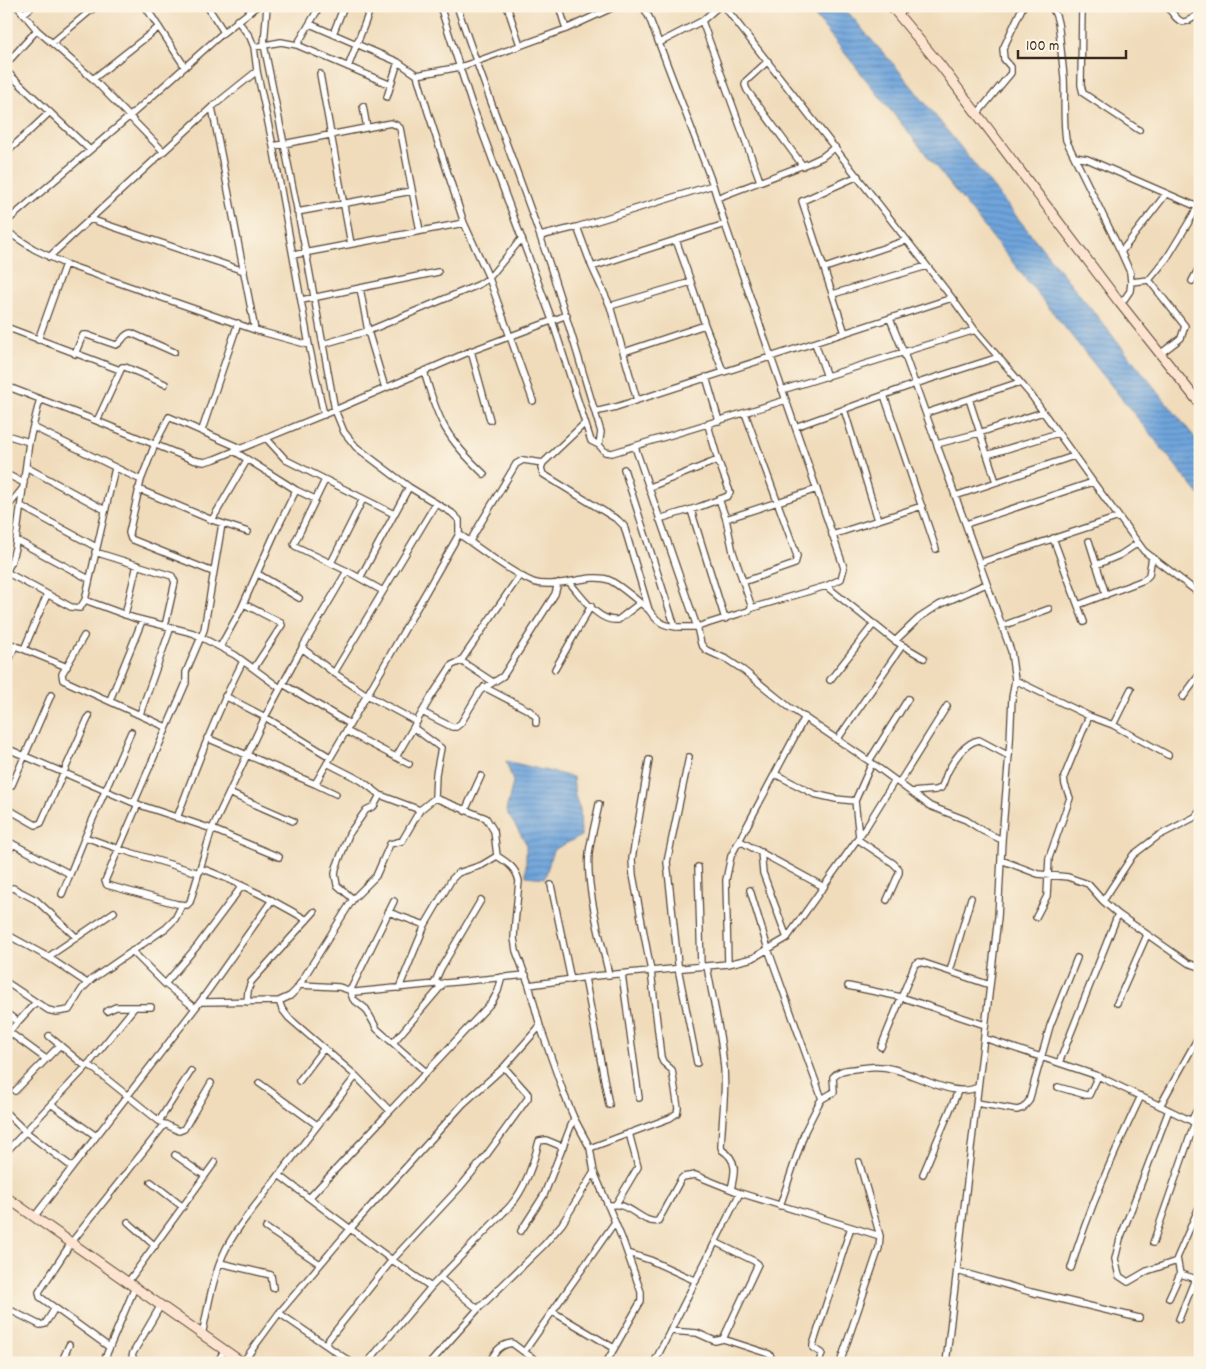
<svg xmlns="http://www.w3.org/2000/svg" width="1206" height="1369" viewBox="0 0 1206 1369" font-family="Dekko,sans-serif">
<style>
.water{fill:url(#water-rules);stroke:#54677d}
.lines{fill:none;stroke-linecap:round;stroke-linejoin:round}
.street-casing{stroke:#564536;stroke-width:8}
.secondary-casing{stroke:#564536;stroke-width:11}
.street{stroke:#fff;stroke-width:5.5}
.secondary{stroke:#fde4d1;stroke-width:9}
</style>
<defs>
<pattern id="water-rules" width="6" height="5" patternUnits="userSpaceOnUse" patternTransform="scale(1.25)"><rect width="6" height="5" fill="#6ea4dc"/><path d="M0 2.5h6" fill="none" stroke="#5c86b2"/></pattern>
</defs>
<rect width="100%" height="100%" fill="#fcf5e5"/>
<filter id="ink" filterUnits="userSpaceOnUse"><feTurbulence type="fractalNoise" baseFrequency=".02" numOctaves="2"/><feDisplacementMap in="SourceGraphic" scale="10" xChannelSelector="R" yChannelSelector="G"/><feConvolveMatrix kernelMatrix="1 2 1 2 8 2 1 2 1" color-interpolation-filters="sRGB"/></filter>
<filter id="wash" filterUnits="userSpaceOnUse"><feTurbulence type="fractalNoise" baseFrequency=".0096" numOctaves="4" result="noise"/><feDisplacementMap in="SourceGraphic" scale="20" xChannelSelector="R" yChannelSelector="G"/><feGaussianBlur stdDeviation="1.12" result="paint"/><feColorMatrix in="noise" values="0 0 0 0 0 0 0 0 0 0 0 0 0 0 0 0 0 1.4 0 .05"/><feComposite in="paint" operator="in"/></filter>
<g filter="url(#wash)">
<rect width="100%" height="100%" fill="#f0dcbb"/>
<path class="water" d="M807,6H843L868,36L896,67L1200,444V496Z
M506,761L573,777L575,796L580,809L581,836L553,850L545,878L526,876V843L506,811L513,782Z"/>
</g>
<g filter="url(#ink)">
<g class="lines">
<defs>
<path id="street" d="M17,6L37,30L93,79L163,151
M145,6L185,67
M207,6L224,32
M267,6L264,45L306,253L335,410L344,432L356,447L409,487L452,513L459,520V534
M440,6L471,102L552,320L591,441L599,445L605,452L612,453L786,400
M457,6C483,84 514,161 541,239C563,303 581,367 601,432L599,445
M507,6L520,45
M559,6L566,29
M643,6L649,17L713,185L725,224L844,568L841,579L826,586L895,641L924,658
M724,6L952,298L975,330L1031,395L1093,482L1144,551L1200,594
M1051,6C1058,16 1059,28 1060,39C1061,52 1063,65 1064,78C1065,99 1063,119 1066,140L1121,252L1130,272L1131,282L1130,291L1121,304
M1082,6L1081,85L1083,93L1139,130
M1167,6C1180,23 1181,28 1200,13
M23,14L33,6
M898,15L908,6
M237,20L250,37L254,47L257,71L273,146L309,345L324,415
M702,21L760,181
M310,24L398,62L417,75L428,112L464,223L489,278L533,401
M333,34L344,6
M52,43L96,6
M659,43L702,21L719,6
M297,45L320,6
M254,47L281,42L297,45L391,85
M768,61L746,81L745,85L747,90L803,166
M6,64L37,30
M348,67L368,15
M6,71L90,150
M320,74L351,244
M417,75L460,67L475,62L566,29L616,6
M93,79L159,27
M387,97L398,62
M363,106L367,128
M212,107L255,330
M977,114L1011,73V67L1004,59L1003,49L1023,6
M273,146L391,123L396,125L400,128L420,231
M6,153L50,112
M1075,157L1087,159L1200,208
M717,198L809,163L822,157L835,147
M297,212L412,191
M90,219L244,271
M6,222L130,116L224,32L257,6
M577,227L592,267L610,306L637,400
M6,231L34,249L65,264L255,330L309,345
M540,236L577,227L713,185
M676,240L691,282
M1121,252L1166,194
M293,255L464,223
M49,257L212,107L257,71
M592,267L725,224
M825,268L907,240
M1149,280L1185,326L1181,338L1160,354
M1192,281L1200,266
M1131,282L1149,280L1167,258L1198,207
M360,288L368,331L385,388
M833,294L927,266
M302,300L438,272
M610,306L691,282L705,325L624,352
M890,319L904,353L1011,651L1015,680L1012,698L1010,742L1002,840L998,917L946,1363
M705,325L723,371
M6,327L120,370
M845,333L802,201L858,176
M38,340L65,264
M815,343L827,377
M323,344L368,331L478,285L489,278L522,238
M471,351L490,420
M75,354L83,335H87L116,345C123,342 123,334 131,333L174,352
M424,371C438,421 446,438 484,474
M706,377L719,421
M6,386L97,421L193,460L204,462L215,459L335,410L471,351L567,315
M782,390L975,330
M884,395L936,549
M969,399L996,482
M844,409L878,520
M595,412L616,407L952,298
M926,413L1020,382
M97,421L122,367H125L165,384
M584,424L543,463L541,468L543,474L618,520L624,526L649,610C661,630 677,627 697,627L701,644L706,650L728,660L743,670L789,707L869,761L930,806L966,820L983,831L1002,840
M33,427L141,480
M795,427L915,384L999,357
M202,430L238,323
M6,435L29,442
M266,438L286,460L394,514
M937,444L979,433L1043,412
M635,447L697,627L748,611L752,608L733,552L726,519L817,489
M234,451L296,490L315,499
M987,455L1058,433
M26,467L105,510
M624,469L675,627
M6,474L24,483
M325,480L294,544L295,546L347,571L383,591
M650,487L718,460
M138,489L212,520L248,532
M955,496L1074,456
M719,499L726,519
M21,506L96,547
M6,509L23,488
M691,510L725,619
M659,519L699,507L728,496L730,492L718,460L708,425
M212,520L247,460
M966,524L1093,482
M832,535L922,506
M1053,538L1084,622
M16,540L89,579
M470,541L516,464L523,460L543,463
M1089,541L1106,595
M95,552L172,576L175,582L165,626
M331,563L363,499
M979,563L1119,517
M1096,565L1120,555L1138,543
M6,572L71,607L80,608L85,600L115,468
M6,572L11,563L15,548L29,442L40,399
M213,572L131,539L129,533L141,480L155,444L169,417L240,448
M258,574L299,598
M360,578L409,487
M569,582C582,596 597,622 618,620L640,603
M743,582L795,564L797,556L745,413
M85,600L134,618L193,633L235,655L280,688
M244,604L281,623L282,625L254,668
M1078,605L1144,580L1149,575L1152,557
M752,608L826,586
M125,615L137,565
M1002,626L1049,609
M84,636L62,674L63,680L166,727
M895,641L919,618L939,605L986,584
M6,642L67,667
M220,647L241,609L275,533L296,490
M302,648L334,673L367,695L417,722
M24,649L47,595
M461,661L493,682
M6,668L15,646
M555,669L591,606
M334,673L436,503
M830,680L873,625
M1015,680L1089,716L1113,725L1168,755
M283,684L350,724
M484,687L530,711L536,717V723
M225,696L265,717L330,757
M1183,697L1200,674
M110,700L142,621
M422,712L452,727H456L461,723L480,691L503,676L555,594L558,583
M140,714L171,627
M1113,725L1131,689
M346,731L409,764
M207,738L315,784L336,794
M837,740L902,646
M6,748L134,803L212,829L265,717L302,648L347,571
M396,757L431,697L452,665L461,661L520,575
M689,757L667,862L679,973L697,1063
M869,761L908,699
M327,763L362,781L380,795L420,810
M775,774L814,794L836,799L855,801
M899,783L947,706
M315,784L377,678L459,534C479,548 511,573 533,582C555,590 591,572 609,580C619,584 640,603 649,610
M12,785L51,695
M911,792L936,790L941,788C944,783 945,778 947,773C953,761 965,742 979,740L1009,756
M229,793L293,821
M435,798L486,818L494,831L497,856C508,863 516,868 519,881L515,923L514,938L516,951L529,985L540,1026L564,1094L574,1118L590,1148L594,1172L623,1241L641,1292V1301L606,1363
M134,803L186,683V672L204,630L222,524
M138,804L105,881L107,885L177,904L187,905L190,902L212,829L279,857
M599,804C596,820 591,837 589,853C586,890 601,939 609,975
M6,808L36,825L41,823L89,716
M465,811L481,776
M177,818C197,764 217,712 243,661
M85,837L119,849L199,873
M859,837L855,801L872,763
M857,839L893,863L899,869V873L887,900
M6,840L13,844L6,855
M740,841L824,887
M13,844L70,874
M761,852L763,873L787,938
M1001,860L1038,874L1068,877L1088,884L1103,901L1118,914L1188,963L1200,967
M698,867L701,966
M201,868C238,882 273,900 307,920
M551,885L571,980
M750,890L768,949L822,1099
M6,893L8,889L13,888L36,900L76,937
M62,894L85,837L131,732
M353,899L337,885L335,874L336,868L349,834L366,810L374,806L380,795
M394,901L350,991L353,999L366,1009L377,1029L426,1072
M1103,901L1133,855L1158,836L1195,817L1200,811
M388,912L425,925
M1036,917L1047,896L1049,858L1070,798L1065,785L1064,777L1089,716
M6,934L48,957L87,983
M132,951L165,984L195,1008
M48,957L114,912
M728,964L726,880L731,856L805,717
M707,966C712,996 720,1027 723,1058C727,1088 722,1117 721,1147L722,1150C738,1160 735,1173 731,1189
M950,971L971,898
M622,974L639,1098
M585,978L609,1105
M6,982L48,1010L56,1012L69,1010L82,989L92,979L166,928L175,919L182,905
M165,984L198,945L242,886
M434,984L441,968L481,900
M299,985L339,987L355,992L526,975
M529,985L595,976L728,964L753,958L787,938L866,827L895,780
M848,986L901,997L985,1025
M399,988L425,925L452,879L458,873L482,865L497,856
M279,1001L282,1009L289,1018L356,1076
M200,1002L279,1001L290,996L296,990L353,899L376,876L390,844L402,841L420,810L435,798L436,774L441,748L414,728
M247,1002L248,991L251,982L314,912
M1117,1003L1147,935
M107,1011L116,1007H151
M6,1013L17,1021
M9,1032L46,1059
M6,1035L36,1002
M49,1036L86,1067
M984,1038L1098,1076L1200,1125
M393,1043L444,983
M881,1047L915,964L919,962L924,963L990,985
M1059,1063L1118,914
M88,1064L159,1121
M299,1081L324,1048
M259,1083L317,1125
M1058,1087L1086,1095H1089L1098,1076
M15,1091L60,1045
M977,1103L1017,1110L1023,1108L1029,1101L1050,1026L1077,958
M51,1104L96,1136
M1160,1106L1200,1034
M1169,1110L1120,1239L1115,1259L1119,1276L1128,1282L1147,1271L1177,1261
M390,1111L492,1002L498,991L502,977
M6,1113L26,1132L72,1167
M1191,1121L1200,1104
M161,1122L159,1121L191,1071
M590,1148L670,1118L677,1113L678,1108L672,1070L663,1062L661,1057L651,971L633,875L632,859L649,760
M6,1152L86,1067L134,1008
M175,1155L205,1176
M923,1174L958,1091
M151,1182L183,1207
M309,1198L279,1175L356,1076L390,1111L309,1198L392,1260L431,1287
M616,1204L638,1167L629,1133
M608,1206C628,1199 642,1225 658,1221L681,1179L683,1177L695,1175L740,1193
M780,1206L805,1131L819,1103L822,1099L834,1092L833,1077C839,1070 845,1070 854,1069C867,1067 879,1065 893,1069C918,1075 954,1099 978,1087
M34,1217L200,1002L272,900
M128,1222L155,1246
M266,1228L320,1264
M521,1231L544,1195L574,1118
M1153,1243L1195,1122
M628,1253L650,1260L696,1281
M220,1263L271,1275L273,1288
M1071,1268C1089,1208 1114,1153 1141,1096
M957,1271L1031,1292L1139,1318
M1180,1274L1200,1280
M440,1278L478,1309
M128,1282L215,1162
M1169,1298L1180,1274L1177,1258L1200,1205
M12,1311L40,1325L45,1324L55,1308
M553,1312L614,1348
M279,1313L352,1363
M1179,1319L1195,1279
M670,1331L697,1333L715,1341L723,1339L758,1264L754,1261L715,1242
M202,1335C208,1308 212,1280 223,1255C236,1226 260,1201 279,1175
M723,1339L769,1354L771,1357L769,1363
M325,1344L392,1260L461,1186L485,1157L528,1098V1094L504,1067
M109,1347L40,1297L39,1292L71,1243L165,1124L179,1131L184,1129L211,1083
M524,1352L540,1363
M243,1362L279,1313L351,1228L463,1104L504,1067L540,1026
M61,1363L69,1345
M103,1363L135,1287
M138,1363L132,1357L133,1353L161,1305
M217,1363L225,1349
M367,1363L431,1287L503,1213C523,1196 533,1166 539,1141L546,1140L563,1147
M430,1363L478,1309L544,1245L562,1224L594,1172
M489,1363C495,1352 499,1345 512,1343L524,1352L615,1222
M654,1363L740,1193L880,1236
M819,1363L822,1353L813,1348V1345L851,1227
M840,1363L879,1248L880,1236L859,1162"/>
<path id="secondary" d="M891,6L941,66L1119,302L1200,404
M6,1197L243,1363"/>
</defs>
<use href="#street" class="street-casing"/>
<use href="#secondary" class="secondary-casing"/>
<use href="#street" class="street"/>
<use href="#secondary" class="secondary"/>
</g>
</g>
<rect width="1206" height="1369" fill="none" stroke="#fcf5e5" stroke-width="25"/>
<path d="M1018 50v8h108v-8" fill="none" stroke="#3b2a1e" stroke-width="2.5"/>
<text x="1026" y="50" font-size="15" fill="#3b2a1e" stroke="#fcf5e5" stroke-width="4" paint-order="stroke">100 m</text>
</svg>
